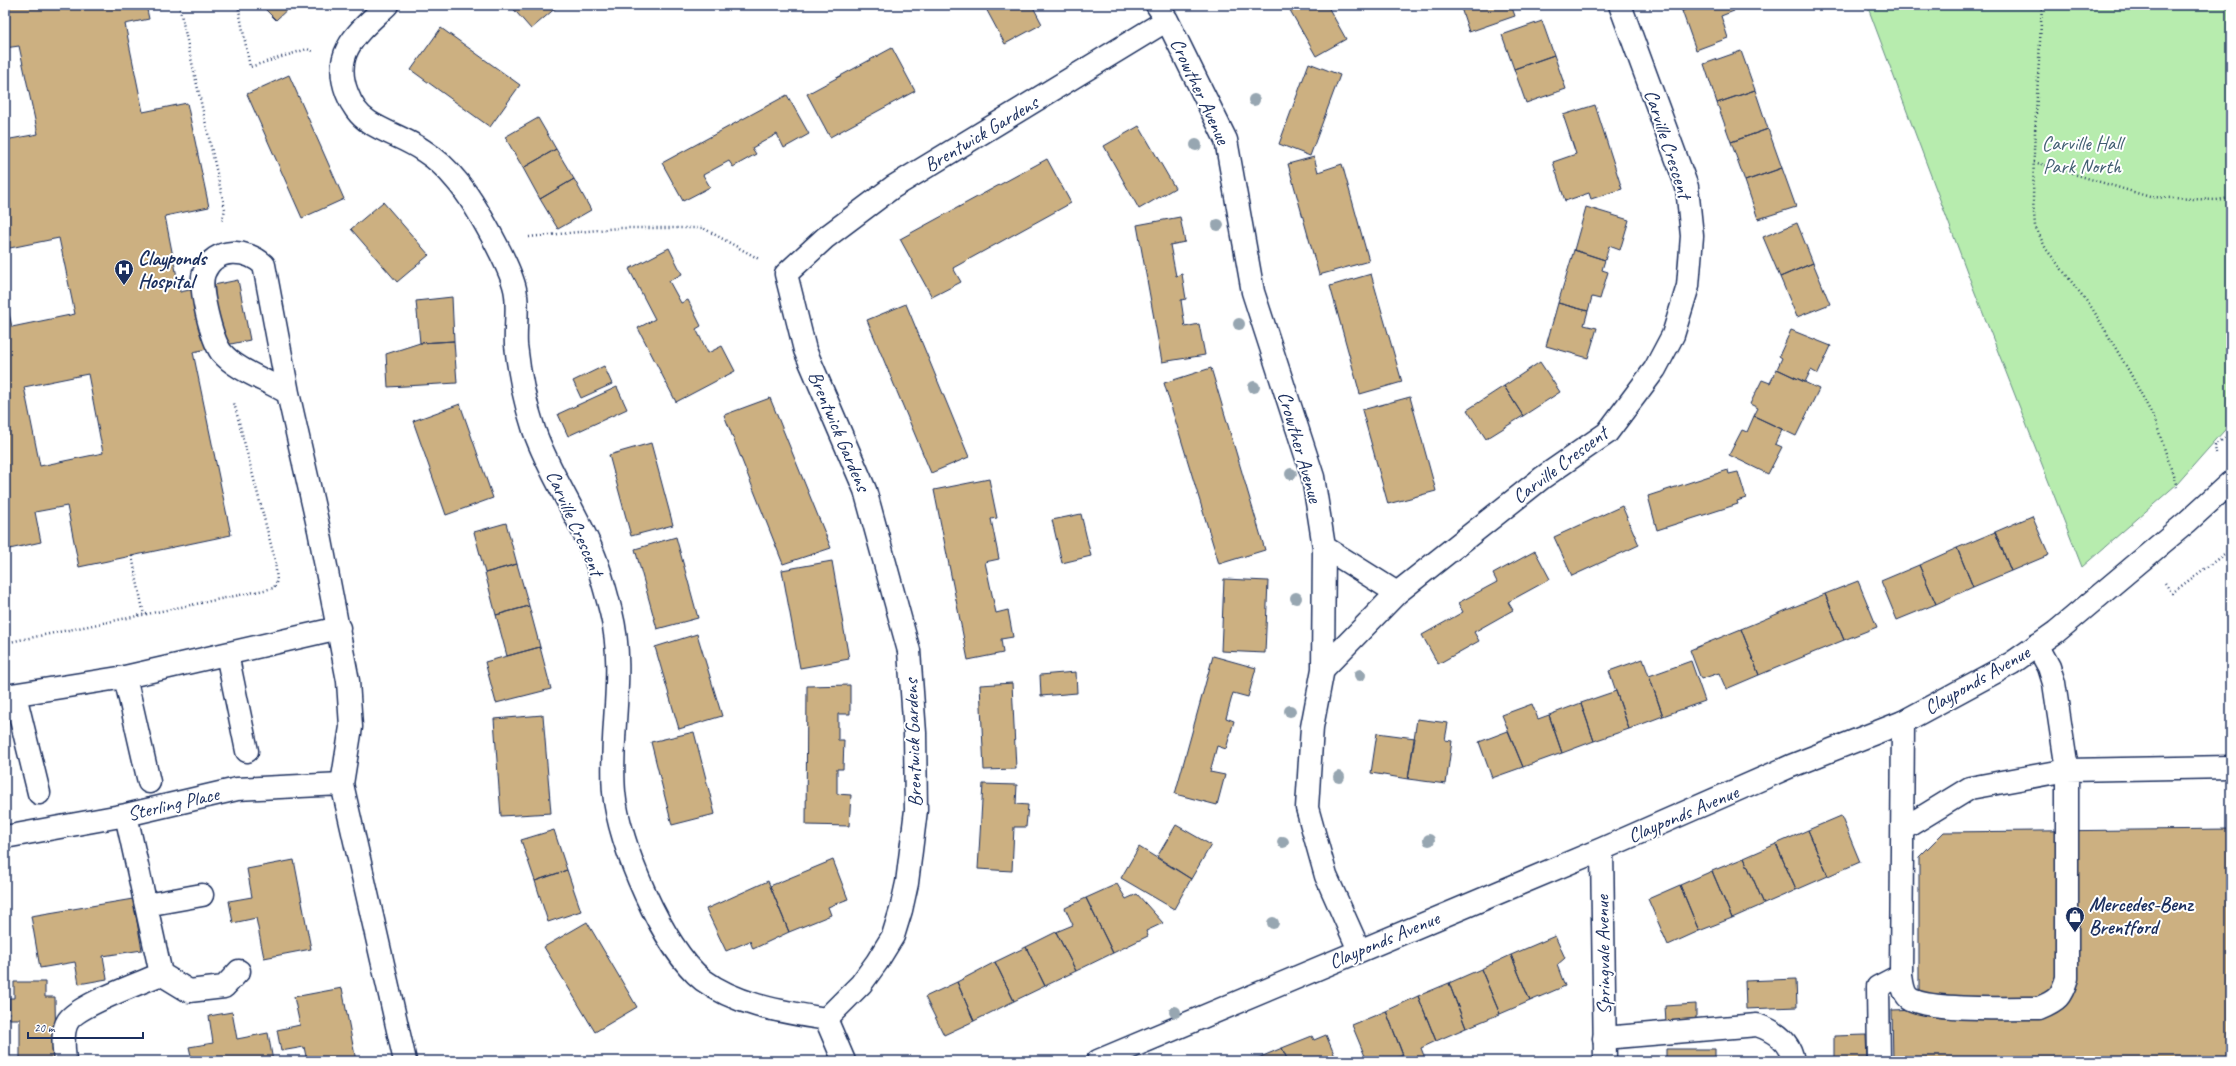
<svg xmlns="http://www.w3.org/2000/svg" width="2236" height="1066" viewBox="0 0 2236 1066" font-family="Caveat,sans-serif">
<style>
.green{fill:#b7ecae;stroke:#698e86}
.building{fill:#ccb081;stroke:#1b2f5e;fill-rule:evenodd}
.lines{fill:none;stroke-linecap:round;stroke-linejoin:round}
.service-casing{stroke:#1b2f5e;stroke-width:25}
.minor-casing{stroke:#1b2f5e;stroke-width:25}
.path{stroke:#1b2f5e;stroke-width:2.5;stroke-dasharray:1 3;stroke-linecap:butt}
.service{stroke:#fff;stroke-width:22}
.minor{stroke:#fff;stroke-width:22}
.tree{fill:#97a6b1}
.labels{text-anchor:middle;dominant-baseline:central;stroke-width:4;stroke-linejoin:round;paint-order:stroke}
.street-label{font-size:20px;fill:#1b2f5e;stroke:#fff}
.park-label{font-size:20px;fill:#425e72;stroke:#fff}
.poi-label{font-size:20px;font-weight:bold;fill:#1b2f5e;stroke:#fff;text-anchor:start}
</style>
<rect width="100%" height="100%" fill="#fff"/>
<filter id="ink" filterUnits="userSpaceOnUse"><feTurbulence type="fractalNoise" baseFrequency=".025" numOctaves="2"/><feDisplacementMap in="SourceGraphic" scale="8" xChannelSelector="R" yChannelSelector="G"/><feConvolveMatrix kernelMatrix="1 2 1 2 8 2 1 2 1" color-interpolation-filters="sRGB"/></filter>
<g filter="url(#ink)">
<path class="green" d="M1867,5H2231V423L2177,484L2082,567L1972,285Z"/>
<path class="building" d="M5,5H146L149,19L125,24L143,112L187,103L209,207L165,216L180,292L238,280L250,340L193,352L231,535L79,567L67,506L35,512L41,542L5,550V295L12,327L75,314L59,238L5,249V140L38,134L19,46L5,48ZM88,374L103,453L40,466L24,387Z
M261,5H292L276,20Z
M510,5H557L558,6L531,29Z
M984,5H1032L1042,24L1005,44Z
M1287,5H1327L1346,39L1316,56Z
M1460,5H1511L1515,16L1469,32Z
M1679,5H1697L1682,11Z
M1697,5H1732L1734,11L1721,16L1728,38L1696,50L1682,11Z
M1542,21L1554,55L1514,69L1502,35Z
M441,28L520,85L490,127L411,70Z
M892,48L915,91L830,137L807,94Z
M1741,51L1755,90L1717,103L1704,64Z
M1554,55L1566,89L1526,103L1514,69Z
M1309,63L1340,75L1310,156L1279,144Z
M289,75L344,199L302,218L247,94Z
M1755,90L1768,129L1731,142L1717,103Z
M787,95L809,134L784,148L777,134L752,148L756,154L733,167L729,161L703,175L710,187L683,201L662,163Z
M1595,105L1622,189L1591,199L1589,193L1565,201L1553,162L1576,154L1563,115Z
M538,118L556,149L523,168L505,137Z
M1139,126L1175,188L1139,209L1104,146Z
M1768,129L1782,168L1745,181L1731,142Z
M556,149L574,179L540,199L523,168Z
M1314,157L1318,172L1342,164L1369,261L1319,275L1288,164Z
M1047,159L1071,203L953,268L961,282L932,297L900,239Z
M1782,168L1796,207L1758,219L1745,181Z
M574,179L591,210L558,229L540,199Z
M383,202L429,255L397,282L351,229Z
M1586,207L1629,220L1620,250L1609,246L1605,260L1574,250Z
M1180,217L1185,242L1170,245L1176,276L1182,274L1186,299L1181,300L1185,327L1199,324L1205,355L1162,362L1137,225Z
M1797,223L1813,263L1780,277L1763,237Z
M669,248L682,274L669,281L681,303L688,300L701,326L696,329L708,353L722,346L735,371L676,402L638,328L655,319L629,269Z
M1574,250L1605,260L1602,270L1608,272L1600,299L1592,297L1588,311L1558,303Z
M1813,263L1830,304L1797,317L1780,277Z
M1371,274L1402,382L1360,394L1330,286Z
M452,297L454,341L420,343L416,301Z
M1558,303L1588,311L1584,325L1597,328L1588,358L1546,346Z
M906,304L969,457L931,473L867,320Z
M1791,330L1831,346L1818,374L1811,370L1805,382L1777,369L1782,358L1779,356Z
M454,341L457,383L388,387L386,354L420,343Z
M1540,362L1560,392L1523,416L1504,386Z
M604,366L612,384L581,398L573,381Z
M1211,368L1265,550L1219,564L1164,383Z
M1777,369L1819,389L1796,436L1754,416L1758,408L1750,404L1762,380L1770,383Z
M1504,386L1523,416L1486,439L1467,410Z
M617,387L627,409L568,436L558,414Z
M1410,397L1436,491L1388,504L1362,410Z
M770,398L831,548L783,564L724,415Z
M460,404L493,498L446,515L413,421Z
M1754,416L1782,429L1775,444L1782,447L1768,474L1729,455L1742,430L1747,432Z
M651,443L673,525L631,536L609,455Z
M1728,470L1729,474L1738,472L1746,498L1737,501L1738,504L1657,530L1648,496Z
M989,479L997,518L991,519L999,559L985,562L996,613L1008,610L1013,637L1001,639L1003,653L968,660L934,490Z
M1622,506L1639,545L1572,576L1554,537Z
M1081,514L1091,556L1062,563L1052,520Z
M2032,516L2049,555L2011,571L1995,532Z
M506,523L517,564L485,573L474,532Z
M1995,532L2011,571L1973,587L1957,548Z
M676,537L698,618L657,629L635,549Z
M1957,548L1973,587L1936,604L1919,565Z
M1535,551L1550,579L1508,602L1513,610L1474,632L1479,641L1438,664L1422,635L1463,612L1458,603L1497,582L1493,574Z
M832,561L849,659L800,668L782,570Z
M517,564L529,606L496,615L485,573Z
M1919,565L1936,604L1897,620L1881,581Z
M1224,579L1268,581L1265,653L1221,651Z
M1858,581L1877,627L1844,640L1825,594Z
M1825,594L1844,640L1759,675L1741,629Z
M529,606L540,647L507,656L496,615Z
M1741,629L1759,675L1726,689L1719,673L1701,679L1690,650Z
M697,634L722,716L679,729L655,647Z
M540,647L551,689L496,703L485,662Z
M1213,656L1256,668L1248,697L1233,693L1226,718L1234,721L1226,749L1217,746L1210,772L1225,775L1217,805L1175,794Z
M1643,659L1663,716L1629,729L1609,671Z
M1691,661L1705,701L1663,716L1649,676Z
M1076,672L1077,693L1041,696L1040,675Z
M1012,683L1016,769L984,770L980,685Z
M850,685V714H838V740H844L843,769H837V794L851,795L849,826L806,825L807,686Z
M1616,691L1629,729L1594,741L1581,703Z
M1581,703L1594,741L1562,753L1549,715Z
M1532,704L1538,719L1549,715L1562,753L1523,767L1502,715Z
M543,715L551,813L501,816L494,719Z
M1417,719L1448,723L1445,740L1452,741L1446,784L1408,779Z
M1508,731L1523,767L1492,778L1479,742Z
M694,732L715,814L672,825L651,742Z
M1377,733L1415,738L1408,779L1371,773Z
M983,784L1017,785L1016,804L1028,805L1026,827H1014L1012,871L978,869Z
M1841,816L1860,862L1828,876L1808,830Z
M1176,825L1211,845L1191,879L1157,857Z
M2231,829V1061H1893L1892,1010L1919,1009V857L1944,832Z
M554,830L567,870L535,881L521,840Z
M1808,830L1828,876L1796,890L1776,844Z
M1776,844L1796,890L1764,904L1744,858Z
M1139,847L1191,879L1174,909L1121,878Z
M1744,858L1764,904L1732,918L1712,871Z
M294,860L311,949L264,958L256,918L233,923L229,901L252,897L247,869Z
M833,860L848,899L828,907L831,915L789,932L770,886Z
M567,870L581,911L548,922L535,881Z
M1712,871L1732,918L1699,931L1680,885Z
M768,881L789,932L753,949L750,941L726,951L706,909Z
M1117,884L1126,899L1137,894L1163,923L1146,931L1148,936L1113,953L1086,898Z
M1680,885L1699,931L1668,945L1648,899Z
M1086,898L1113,953L1076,971L1056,932L1073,925L1065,908Z
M133,899L142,950L103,956L107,979L79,984L75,962L40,968L31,916Z
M587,922L637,1007L595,1032L544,947Z
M1056,932L1076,971L1045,986L1026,947Z
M1555,936L1565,958L1557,965L1565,986L1530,1001L1511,955Z
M1026,947L1045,986L1014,1001L995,962Z
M1511,955L1530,1001L1500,1014L1481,969Z
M995,962L1014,1001L974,1021L957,982Z
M1481,969L1500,1014L1466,1028L1449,983Z
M1796,979L1797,1007L1746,1009L1745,981Z
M14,982H45V997H55L56,1061H20V1019H10L9,998H14Z
M957,982L974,1021L944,1035L925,997Z
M1449,983L1466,1028L1436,1041L1418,996Z
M342,988L356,1061H307L304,1047L281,1051L277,1030L300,1025L294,997Z
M1418,996L1436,1041L1421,1048L1426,1061H1405L1386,1011Z
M1696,1004V1020L1666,1022L1665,1006Z
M1386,1011L1403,1055L1390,1061H1367L1352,1025Z
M232,1012L237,1039L268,1033L273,1061H186L192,1060L189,1047L213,1043L209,1016Z
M1326,1035L1337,1061H1288L1282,1048L1312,1036L1314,1040Z
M1866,1035L1867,1061H1834V1036Z
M1282,1048L1288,1061H1251Z
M1666,1049H1715V1061H1666Z"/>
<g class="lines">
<defs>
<path id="service" d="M288,393L264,265C247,249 215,246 204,273C198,288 212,339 221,352C237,371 267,380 288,393L319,530L348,681L351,727L342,784
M227,654L247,751
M125,677L149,782
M15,695L39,793
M5,696L125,677L339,628
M1903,722L1901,975C1902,982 1903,993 1909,998C1926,1011 2014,1008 2039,1008C2058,1000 2061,997 2067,978V770L2054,683L2049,667L2037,645
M1903,829L1970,788L2067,770L2231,767
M1604,1038L1757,1025C1775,1031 1790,1041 1793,1061
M1879,1061L1878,987L1901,975"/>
<path id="minor" d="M387,5C359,32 331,51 347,93C351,104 359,116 369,122C386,133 407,139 424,151C435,158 448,170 456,180C473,199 514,271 516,295C518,311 515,328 516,345C519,373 525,403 534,430C549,473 576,511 593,553C601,572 606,593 611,612C626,671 609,733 614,792C618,843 663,949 703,980C738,1006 785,1012 826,1019
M1157,5L1167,20L1226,140L1253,292L1313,477L1324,547L1323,669L1312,727L1307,808L1326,876L1359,950
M1324,547L1397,593
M1323,669L1397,593L1542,478L1607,433L1655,369L1673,335L1688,286L1692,236L1687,187L1620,5
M126,815L161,974
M5,837L126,815L237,789L342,784L405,1061
M1602,849L1605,1061
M146,905L202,895
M826,1019L861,984L877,962L893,936L901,910L907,883L916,810L915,733L909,651L865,490L805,350L786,274L825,238L893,187L1167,20
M826,1019L844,1061
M65,1061C64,1049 61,1032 68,1021C78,1005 141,983 161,974L189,991L224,987L239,971
M1098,1061L1602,849L1791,766L1903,722L2012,663L2056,632L2187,522L2231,482"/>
</defs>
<use href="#service" class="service-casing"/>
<use href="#minor" class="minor-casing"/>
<path class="path" d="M179,5L225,209L222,223
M238,5L250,67L307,49L313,51
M2042,5L2034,150L2033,200L2035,226L2046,249L2092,308L2129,371L2155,420L2177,487
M2034,162L2150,197L2216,200L2231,198
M529,237L618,228H703L759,259
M2216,454L2215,446L2231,432
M132,556L144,615
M2165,583L2172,593L2231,549
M5,643L274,588L277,581L275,560L234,403"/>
<use href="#service" class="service"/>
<use href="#minor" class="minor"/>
</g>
<g class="tree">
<circle cx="1254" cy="100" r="6"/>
<circle cx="1196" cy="145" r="6"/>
<circle cx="1218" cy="225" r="6"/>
<circle cx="1239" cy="324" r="6"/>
<circle cx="1254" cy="387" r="6"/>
<circle cx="1291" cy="474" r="6"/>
<circle cx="1296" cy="598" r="6"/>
<circle cx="1360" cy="675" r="6"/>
<circle cx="1290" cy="711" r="6"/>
<circle cx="1339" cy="777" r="6"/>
<circle cx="1429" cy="840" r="6"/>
<circle cx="1283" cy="842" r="6"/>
<circle cx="1273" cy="923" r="6"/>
<circle cx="1175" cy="1012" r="6"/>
</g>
</g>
<defs>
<symbol id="hospital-pin" viewBox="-11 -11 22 30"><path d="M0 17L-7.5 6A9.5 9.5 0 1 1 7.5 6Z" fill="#1b2f5e" stroke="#fff"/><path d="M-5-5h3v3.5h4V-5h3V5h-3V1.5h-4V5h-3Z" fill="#fff"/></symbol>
<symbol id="shop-pin" viewBox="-11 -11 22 30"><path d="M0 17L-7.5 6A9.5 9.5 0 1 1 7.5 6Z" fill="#1b2f5e" stroke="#fff"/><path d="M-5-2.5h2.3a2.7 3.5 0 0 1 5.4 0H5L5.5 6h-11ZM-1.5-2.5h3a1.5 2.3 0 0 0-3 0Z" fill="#fff"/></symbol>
</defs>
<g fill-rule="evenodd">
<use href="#hospital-pin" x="113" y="258" width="22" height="30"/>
<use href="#shop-pin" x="2064" y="905" width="22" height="30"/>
</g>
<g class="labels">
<g class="street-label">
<text transform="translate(1200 91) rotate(65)">Crowther Avenue</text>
<text transform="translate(981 134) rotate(-31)">Brentwick Gardens</text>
<text transform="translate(1668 144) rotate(72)">Carville Crescent</text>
<text transform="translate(839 431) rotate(67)">Brentwick Gardens</text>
<text transform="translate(1300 447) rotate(74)">Crowther Avenue</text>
<text transform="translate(1560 465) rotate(-37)">Carville Crescent</text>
<text transform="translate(575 523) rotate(66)">Carville Crescent</text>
<text transform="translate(1977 680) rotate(-30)">Clayponds Avenue</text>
<text transform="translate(913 743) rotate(-92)">Brentwick Gardens</text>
<text transform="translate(173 804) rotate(-13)">Sterling Place</text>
<text transform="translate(1683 814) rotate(-23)">Clayponds Avenue</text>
<text transform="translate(1384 940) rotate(-23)">Clayponds Avenue</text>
<text transform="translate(1603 955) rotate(-91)">Springvale Avenue</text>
</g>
<g class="park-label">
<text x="2082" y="143">Carville Hall<tspan x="2082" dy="23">Park North</tspan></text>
</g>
<g class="poi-label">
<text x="138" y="258">Clayponds<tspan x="138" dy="23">Hospital</tspan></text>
<text x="2089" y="904">Mercedes-Benz<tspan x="2089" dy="23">Brentford</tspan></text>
</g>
</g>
<rect width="2236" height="1066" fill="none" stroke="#fff" stroke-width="20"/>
<rect x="10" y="10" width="2216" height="1046" fill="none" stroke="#1b2f5e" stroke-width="1.5" filter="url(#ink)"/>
<path d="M28 1032v6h115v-6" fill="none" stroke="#1b2f5e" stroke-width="2"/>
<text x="34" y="1032" font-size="12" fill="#1b2f5e" stroke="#ffffff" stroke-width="3" paint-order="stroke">20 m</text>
</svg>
